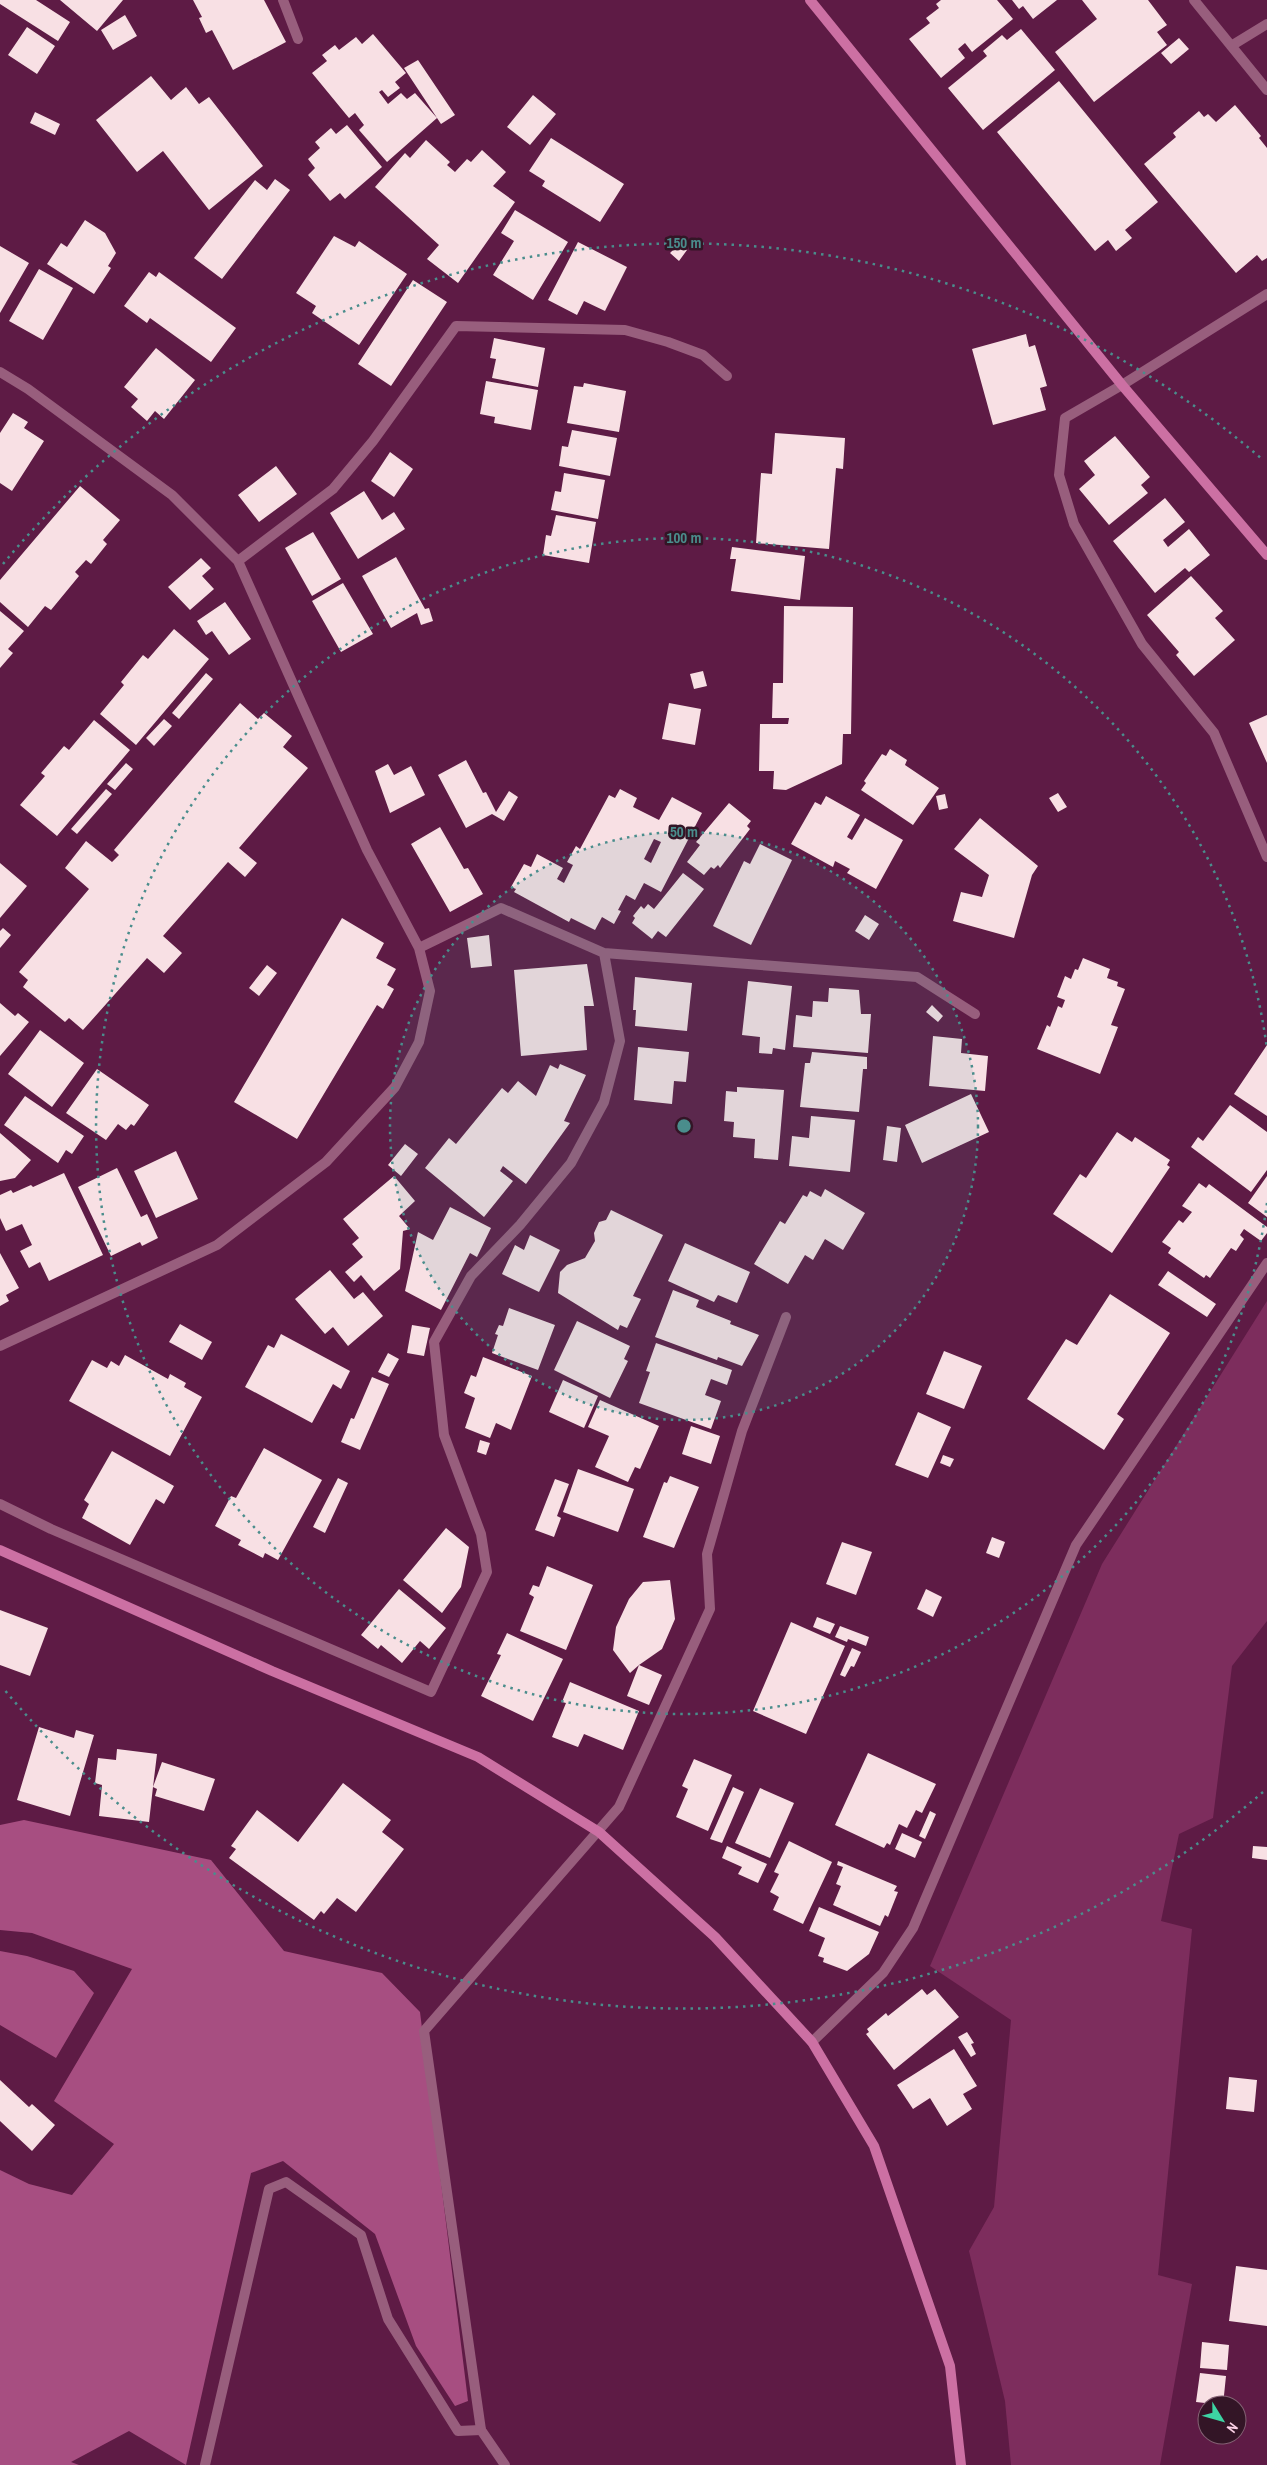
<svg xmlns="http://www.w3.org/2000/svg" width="1267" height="2465" viewBox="0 0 1267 2465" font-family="'Archivo Narrow',sans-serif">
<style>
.green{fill:#7d2d5d}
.forest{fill:#a74e81}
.building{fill:#f8e0e4;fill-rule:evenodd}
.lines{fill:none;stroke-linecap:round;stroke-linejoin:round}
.lane{stroke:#985e7d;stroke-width:10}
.street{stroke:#985e7d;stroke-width:10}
.secondary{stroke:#cc70a3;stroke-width:10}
.ring{fill:none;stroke:#4a8d8c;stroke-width:2.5;stroke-dasharray:2.5 5}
.centre{fill:#4a8d8c;stroke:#331526;stroke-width:2.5}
.ring-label{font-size:15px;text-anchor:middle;font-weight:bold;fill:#4a8d8c;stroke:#331526;stroke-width:5;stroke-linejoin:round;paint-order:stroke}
</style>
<rect width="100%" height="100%" fill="#5e1b45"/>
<path class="green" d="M1267,1301V1621L1232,1666L1213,1818L1179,1834L1161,1921L1192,1929L1158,2275L1192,2284L1160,2465H1011L1005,2401L969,2251L994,2207L1011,2020L930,1966L1102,1564Z"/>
<path class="forest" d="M24,1820L211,1860L284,1951L382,1973L420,2012L468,2401L455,2406L416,2346L375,2234L283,2161L251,2173L186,2465L129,2431L71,2462L79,2465H0V2170L29,2184L72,2195L114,2144L54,2101L132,1969L32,1933L0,1930V1825Z
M0,1951L27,1956L74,1971L94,1993L56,2058L0,2025Z"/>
<path class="building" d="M0,0H36L70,22L58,41L0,4Z
M60,0H123L97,31Z
M193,0H264L286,42L233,70L212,30L206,33L199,18L202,17Z
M941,0H997L1013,19L972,52L965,43L958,49L965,58L941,78L909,39L930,23L926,18L939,8L936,4Z
M1012,0H1057L1033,19L1023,6L1019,9Z
M1082,0H1148L1167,25L1157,32L1167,45L1094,102L1055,52L1097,19Z
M125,15L137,36L113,50L101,30Z
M27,27L55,46L37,74L8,55Z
M1021,29L1055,70L983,130L948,88L987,56L983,51L1002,35L1007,40Z
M373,34L406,73L395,82L400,88L388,97L382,90L379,92L388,104L401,93L407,99L415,93L437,118L387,162L359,130L364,125L355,113L349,118L312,73L327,61L322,55L335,45L339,50L356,37L362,44Z
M1179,38L1189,49L1171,64L1161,53Z
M418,60L455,115L441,124L404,68Z
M151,76L171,100L186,87L199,104L209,97L263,166L209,210L163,151L137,172L96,120Z
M1059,81L1158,202L1125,230L1132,238L1116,251L1108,240L1095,251L997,132Z
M533,95L556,114L530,145L507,127Z
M1235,105L1261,136L1259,138L1267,148V258L1262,261L1257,255L1236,273L1144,164L1176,137L1173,133L1199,111L1204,117L1208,114L1216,122Z
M35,112L60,124L55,135L30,123Z
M347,125L382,167L345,199L340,193L330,201L308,175L315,168L308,159L320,148L315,142L331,128L336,134Z
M551,138L624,184L600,222L542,186L545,181L529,171Z
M426,140L450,162L447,165L455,172L467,159L471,162L482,150L506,172L493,186L515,202L458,283L427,259L439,245L375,187L405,153L410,158Z
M275,179L290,190L222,279L194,258L255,180L267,190Z
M515,210L568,242L533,300L493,275L514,241L501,233Z
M85,220L105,233L116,253L108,266L111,268L94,294L47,264L61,243L67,247Z
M334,236L355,247L359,241L407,274L359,345L312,313L316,306L296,293Z
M578,242L627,267L605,311L584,301L577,315L548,300Z
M680,243L687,250L679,261L670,253Z
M0,246L29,263L0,313Z
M39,269L73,288L43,340L9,321Z
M149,272L156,277L159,272L236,328L211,362L150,318L147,323L124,306Z
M413,280L447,302L391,386L358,364Z
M1026,334L1029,347L1035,345L1047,386L1040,388L1046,410L993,425L972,349Z
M494,338L545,348L538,387L492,378L496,359L490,358Z
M156,348L195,380L164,419L155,411L147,421L131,407L138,399L124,387Z
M486,381L538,390L531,430L494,423L495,417L480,414Z
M584,383L626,391L619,432L567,423L574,386L583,387Z
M13,413L28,422L24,428L44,441L12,491L0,483V433Z
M572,430L617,438L610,476L559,466L562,446L568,447Z
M775,433L845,438L843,469L836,468L829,549L756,543L761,473L772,474Z
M1115,436L1150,477L1141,485L1148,493L1109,525L1079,489L1095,475L1084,461Z
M390,452L413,469L394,497L371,481Z
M276,466L297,494L259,522L238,495Z
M564,473L605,480L598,519L551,510L555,491L561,492Z
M80,486L120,520L103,540L107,544L91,564L86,560L75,572L79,576L51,610L45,606L28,627L0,602V580Z
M364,491L382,520L394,512L405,529L358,559L330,513Z
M1165,498L1185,522L1163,540L1168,547L1189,529L1210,555L1189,572L1185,568L1155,593L1113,541Z
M556,515L596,522L589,563L543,555L546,535L551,536Z
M313,532L341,579L312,596L285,548Z
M732,547L805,556L800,600L731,591L736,559H730Z
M396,557L425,609L429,608L433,621L421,625L417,613L391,628L362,576Z
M201,558L211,568L202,576L214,589L190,610L168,587Z
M1191,576L1223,611L1215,618L1235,640L1194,676L1176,655L1179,652L1147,615Z
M343,583L373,634L341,652L312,601Z
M225,602L251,639L229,655L212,631L206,635L197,621Z
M784,606L853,607L851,734H843L842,764L786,790L773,789L774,771H759L760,724H788L789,718H772L773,683H783Z
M0,611L24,631L8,649L13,653L0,668Z
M174,629L209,659L136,745L100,714L124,685L121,682L143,655L148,659Z
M703,671L707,686L694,689L690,674Z
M206,673L213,679L179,719L172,713Z
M240,703L258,719L264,713L292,736L283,747L308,768L239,848L257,863L245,877L228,862L163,936L182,953L164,973L147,958L83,1030L69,1018L65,1022L23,987L28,980L19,972L89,889L65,868L86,841L112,862L119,855L114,850Z
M669,703L701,709L695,745L662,739Z
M1267,715V763L1249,723Z
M164,719L172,726L154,746L146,738Z
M94,720L130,750L57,836L20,805L45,776L41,773L64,746L69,750Z
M890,749L907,760L905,765L939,788L913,825L861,790L866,783L864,781L882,754L886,756Z
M466,760L483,793L486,792L496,812L509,791L518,797L504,821L492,814L466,828L438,775Z
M126,763L133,769L115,790L107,784Z
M388,764L394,775L411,766L425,795L390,813L375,771Z
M106,789L112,794L77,834L71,829Z
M620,789L637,798L633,807L659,820L672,797L702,813L661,892L644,883L635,900L626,895L618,910L621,911L614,924L602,917L595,930L571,918L569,922L514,892L516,889L511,887L524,864L531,867L537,854L563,868L557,879L564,883L573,865L567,862L576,846L580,849L609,795L615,798ZM654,839L661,842L651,863L644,859Z
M1058,793L1067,807L1058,812L1049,798Z
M945,794L948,808L939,810L936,796Z
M826,796L860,815L847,837L852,840L865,818L903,840L876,889L847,873L850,869L835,861L833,867L791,844L815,802L821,805Z
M729,803L751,821L747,826L750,829L720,868L718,865L714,869L711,867L704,875L687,862L700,845L696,842Z
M980,818L1038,866L1032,875L1014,938L953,921L961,892L982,897L989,875L954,849Z
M440,827L464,869L468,868L483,894L450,912L411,844Z
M760,844L792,860L751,945L713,926L744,861L750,864Z
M0,863L27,886L0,918Z
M683,873L704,889L666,937L658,931L652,939L632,923L635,918L633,916L641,906L644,909L648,904L654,909Z
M865,915L879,924L869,940L855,931Z
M342,918L384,943L376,958L396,969L387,985L394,989L383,1009L377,1005L297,1139L234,1102Z
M3,928L11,935L0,948V931Z
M489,935L492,966L471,968L467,938Z
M1083,958L1110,969L1107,978L1118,982L1117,986L1125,989L1111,1025L1118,1027L1100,1074L1037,1049L1047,1025L1050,1027L1058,1006L1062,1008L1065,1000L1057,997L1065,976L1071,979L1075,969L1078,970Z
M587,964L594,1006H584L587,1050L521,1056L514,970Z
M267,965L277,973L259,996L249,988Z
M635,977L692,983L687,1031L635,1026L636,1010H633Z
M748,981L792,986L785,1050L773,1048L772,1054L759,1053L760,1037L742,1035Z
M829,988L859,990L861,1014H871L868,1053L793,1047L796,1015L812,1017L813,1001L828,1002Z
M0,1003L15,1016L18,1013L29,1022L0,1056Z
M932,1005L943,1016L938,1022L926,1012Z
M40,1030L84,1063L52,1107L8,1074Z
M933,1036L962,1039L961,1053L988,1056L985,1091L929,1086Z
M1267,1045V1116L1234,1094Z
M638,1047L689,1052L686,1082L674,1081L672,1104L634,1100Z
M812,1052L867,1057V1069H863L859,1112L800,1107L805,1063H810Z
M560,1064L586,1075L564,1121L570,1123L526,1184L503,1166L500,1171L513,1181L484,1217L425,1168L449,1138L456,1144L502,1088L508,1093L518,1081L536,1096L550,1065L558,1069Z
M97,1069L149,1105L134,1126L131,1124L126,1130L118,1124L106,1140L66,1113Z
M737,1087L784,1090L778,1160L754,1158L755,1139L733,1137L734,1122L724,1121L726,1091L737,1092Z
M971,1094L989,1132L922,1163L905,1125Z
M25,1096L84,1136L72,1154L66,1150L58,1163L4,1125Z
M1230,1105L1267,1132V1170L1251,1192L1191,1147L1198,1137L1203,1141Z
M811,1116L855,1120L850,1172L789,1166L792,1136L809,1138Z
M887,1126L901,1128L897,1162L883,1160Z
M1117,1132L1132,1142L1135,1137L1170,1160L1167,1165L1170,1167L1112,1253L1053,1214L1080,1174L1086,1178Z
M0,1133L31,1160L15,1178L0,1181Z
M405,1144L418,1154L401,1176L388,1165Z
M176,1151L198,1199L156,1218L134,1171Z
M117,1168L141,1217L147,1214L158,1238L142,1246L140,1242L111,1256L78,1187Z
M64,1173L103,1255L49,1281L40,1262L29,1268L20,1251L32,1245L22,1224L6,1231L0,1218V1195L11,1190L13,1193L31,1185L33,1187Z
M394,1176L415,1201L399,1216L410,1229L403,1231L400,1269L374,1291L361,1275L354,1282L345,1272L363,1257L352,1244L359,1238L343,1219Z
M1267,1176V1217L1248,1203Z
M1199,1183L1206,1188L1209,1184L1267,1227V1233L1261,1241L1244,1229L1240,1235L1244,1239L1236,1251L1231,1248L1210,1278L1206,1275L1204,1278L1168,1253L1171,1248L1162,1242L1179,1220L1183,1223L1192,1212L1182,1206Z
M825,1189L865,1213L843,1250L825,1239L813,1260L805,1255L788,1284L754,1264L780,1221L785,1224L803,1195L807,1197L810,1191L821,1197Z
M450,1207L491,1228L477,1257L470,1253L441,1310L405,1291L418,1232L433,1240Z
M611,1210L663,1235L633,1296L641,1299L627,1328L620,1325L618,1330L558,1293L560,1272L567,1265L585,1258L595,1241L594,1233L599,1222L606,1220Z
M530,1235L560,1250L539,1292L502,1274L515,1245L524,1250Z
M685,1243L750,1272L737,1303L718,1295L714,1302L668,1281Z
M0,1253L19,1288L6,1295L9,1301L0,1306Z
M330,1270L354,1299L363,1292L383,1316L348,1346L333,1327L325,1334L295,1299Z
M1168,1271L1216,1304L1207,1317L1158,1285Z
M673,1290L699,1300L696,1307L731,1321L730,1324L759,1335L742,1366L718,1357L717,1360L655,1337Z
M1110,1294L1170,1333L1117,1414L1124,1419L1104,1450L1027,1399L1066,1339L1077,1345Z
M509,1308L555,1325L538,1370L492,1353L498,1335L495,1334L499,1325L503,1326Z
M577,1321L630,1346L624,1359L628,1361L610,1398L554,1370Z
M180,1324L212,1342L202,1360L169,1342Z
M412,1325L430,1328L424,1356L407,1353Z
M281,1334L350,1371L341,1389L333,1384L312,1423L245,1387L268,1345L274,1348Z
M656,1343L732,1370L727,1385L711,1379L705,1395L721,1401L711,1429L639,1403L650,1372L646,1371Z
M944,1351L982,1366L964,1409L926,1394Z
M388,1353L399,1359L389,1377L378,1372Z
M125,1355L168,1379L170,1374L186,1383L184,1387L202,1397L170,1456L69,1401L92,1360L107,1368L111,1361L119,1366Z
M483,1357L532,1376L511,1430L496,1423L490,1438L465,1428L475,1398L464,1393L471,1375L476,1377Z
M372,1377L389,1384L360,1450L341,1442L351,1418L354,1419Z
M563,1380L598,1396L584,1428L549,1412Z
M600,1400L659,1426L640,1469L635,1467L628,1482L595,1467L609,1436L588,1427Z
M918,1412L951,1427L928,1478L895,1465Z
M691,1426L720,1436L711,1464L682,1454Z
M480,1440L490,1443L486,1455L477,1452Z
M264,1448L322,1480L278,1560L265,1553L263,1558L238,1545L241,1540L215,1526L231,1496L236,1498Z
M112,1451L174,1486L164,1504L156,1499L130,1545L82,1518L89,1504L84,1500Z
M943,1455L954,1459L950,1467L940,1463Z
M578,1469L634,1489L618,1532L563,1512Z
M670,1476L699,1487L674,1548L643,1537L664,1482L667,1483Z
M338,1478L348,1483L325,1533L313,1527Z
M555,1479L569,1484L557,1516L561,1518L554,1537L535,1530Z
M446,1528L469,1547L461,1587L442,1613L403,1580Z
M992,1537L1005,1542L999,1558L986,1553Z
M842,1542L872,1552L856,1595L826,1584Z
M547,1566L593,1585L566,1650L520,1631L534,1597L529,1594L533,1585L539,1587Z
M670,1580L675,1619L662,1649L639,1665L662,1675L649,1705L627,1696L639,1665L630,1673L613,1650L616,1627L629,1599L643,1582Z
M399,1589L446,1628L429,1649L420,1641L402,1663L381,1645L378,1649L361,1635Z
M926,1589L942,1597L933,1617L917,1609Z
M0,1610L48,1628L30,1676L0,1665Z
M817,1617L835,1624L830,1634L813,1627Z
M791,1622L845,1646L806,1734L753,1711Z
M840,1626L869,1637L866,1646L848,1639L847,1642L835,1637Z
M507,1633L563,1659L533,1721L481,1696L501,1655L497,1654Z
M852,1648L861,1652L854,1667L851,1666L845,1677L840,1675Z
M570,1682L639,1711L623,1750L584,1734L578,1747L552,1737L566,1703L562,1702Z
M39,1727L74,1738L76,1730L94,1735L70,1816L17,1800Z
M117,1749L157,1754L153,1787L162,1762L215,1779L204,1811L155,1796L157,1789L153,1787L149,1822L99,1816L102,1785L95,1783L98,1758L116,1760Z
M868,1753L936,1784L922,1813L916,1810L907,1828L899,1824L890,1845L887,1843L884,1848L835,1825Z
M694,1759L732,1775L708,1831L676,1817L688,1789L682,1786Z
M343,1783L391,1820L382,1832L404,1849L356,1912L337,1898L324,1914L321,1911L314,1920L229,1858L236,1849L231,1846L257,1810L298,1842Z
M733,1787L744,1792L722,1843L710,1839Z
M760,1788L794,1803L770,1858L735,1843Z
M930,1811L936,1814L925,1839L919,1836Z
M902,1833L922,1842L915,1858L895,1849Z
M789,1841L832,1862L803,1924L773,1910L779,1897L770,1892L779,1874L774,1872Z
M727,1846L767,1864L758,1883L738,1874L742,1867L722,1858Z
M1253,1846L1267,1847V1860L1252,1858Z
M838,1861L897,1886L894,1891L898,1892L888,1917L885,1915L880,1926L833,1905L841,1886L836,1884L843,1867L837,1865Z
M819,1907L879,1932L869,1954L847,1971L823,1962L824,1958L818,1956L825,1938L809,1931Z
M922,1989L927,1995L935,1989L959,2017L894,2070L866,2034L869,2032L867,2029L886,2013L888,2016Z
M967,2032L974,2043L971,2044L976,2054L971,2057L958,2037Z
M954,2049L977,2086L963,2094L972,2109L947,2126L930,2098L913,2109L897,2085Z
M1229,2077L1257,2080L1254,2112L1226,2109Z
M0,2080L29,2107L32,2104L55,2125L32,2151L0,2121Z
M1236,2266L1267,2270V2326L1229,2321Z
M1202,2342L1229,2345L1227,2370L1200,2368Z
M1200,2373L1226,2376L1223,2405L1196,2402Z"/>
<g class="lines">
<path class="lane" d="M205,2465L269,2189L286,2182L361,2235L388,2319L458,2431L481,2430"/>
<path class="street" d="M283,0L298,39
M1194,0L1267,90
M1231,46L1267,24
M1267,294L1122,385L1065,418L1059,475L1074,524L1142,644L1214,733L1267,857
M0,372L28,389L172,495L238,561L367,850L419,948L430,991L419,1042L395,1087L326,1162L217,1245L0,1346
M238,561L333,489L373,441L456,326L625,330L668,342L703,355L727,376
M419,948L501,908L604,953L917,977L975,1014
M0,1504L51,1529L431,1692L487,1572L481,1534L444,1435L434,1342L471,1276L520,1225L571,1163L604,1102L620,1041L604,953
M812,2042L883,1973L913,1928L1076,1545L1267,1263
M505,2465L481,2430L424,2031L619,1807L710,1609L707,1554L742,1431L786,1317"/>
<path class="secondary" d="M810,0L1122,385L1267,555
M0,1550L272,1671L478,1757L599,1832L715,1937L812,2042L874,2146L950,2366L961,2465"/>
</g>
<circle cx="684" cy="1126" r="294" fill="#4a8d8c" fill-opacity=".12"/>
<g class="ring">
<circle cx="684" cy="1126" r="294"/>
<path d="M1267 1203A588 588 0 1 1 1267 1049"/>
<path d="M1263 1792A883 883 0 0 1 3 1688M3 564A883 883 0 0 1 1263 460"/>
</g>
<circle cx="684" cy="1126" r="8" class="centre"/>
<g class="ring-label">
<text x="684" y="248">150 m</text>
<text x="684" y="543">100 m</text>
<text x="684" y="837">50 m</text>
</g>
<g transform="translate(1222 2420) rotate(127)"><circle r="24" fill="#331526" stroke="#836173"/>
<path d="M0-4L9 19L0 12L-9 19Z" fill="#3dd4a3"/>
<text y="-8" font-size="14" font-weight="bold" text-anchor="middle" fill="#fcd2e7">N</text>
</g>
</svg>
